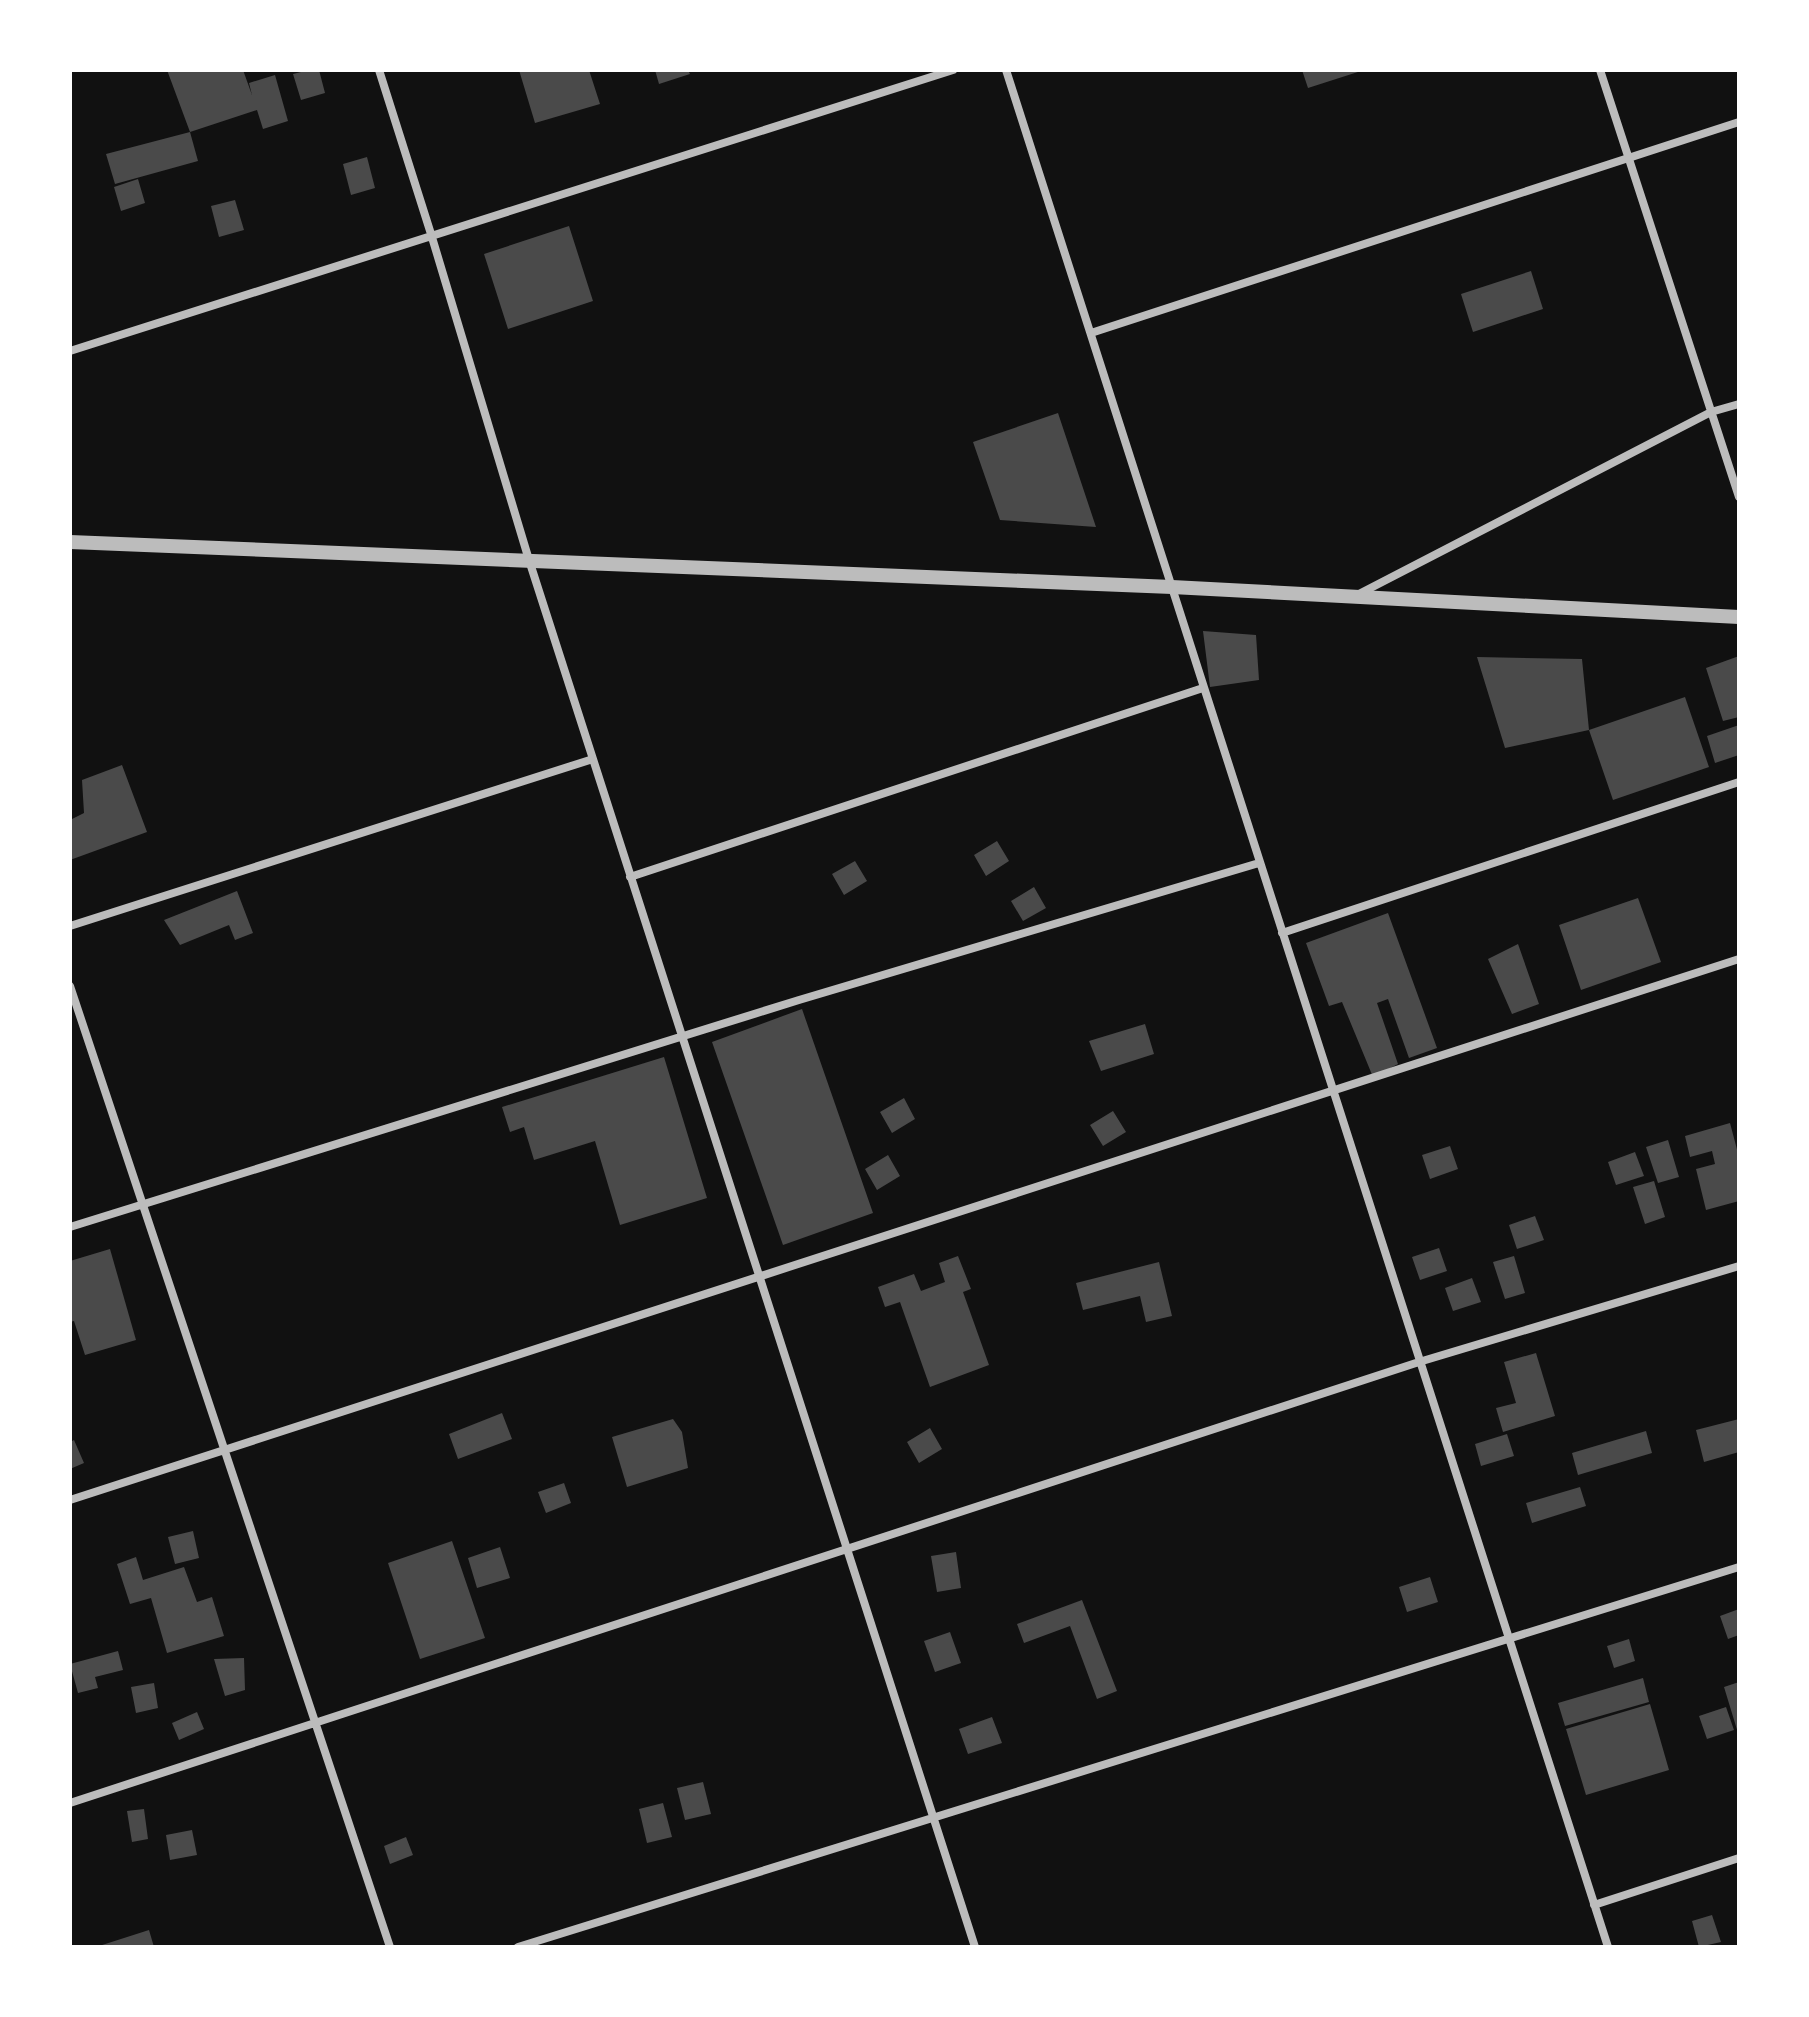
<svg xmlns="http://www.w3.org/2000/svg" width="1809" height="2017" viewBox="0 0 1809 2017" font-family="'Crimson Pro',serif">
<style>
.building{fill:#4a4a4a}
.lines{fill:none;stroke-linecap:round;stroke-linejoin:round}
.minor{stroke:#bcbcbc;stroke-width:8}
.tertiary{stroke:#bcbcbc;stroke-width:14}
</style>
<rect width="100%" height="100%" fill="#111"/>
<path class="building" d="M167,70H243L252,95L249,83L275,75L288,121L263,129L257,110L190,132Z
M309,70H319L325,93L301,100L293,74Z
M519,70H589L600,104L535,123Z
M655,70H688L690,74L659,84Z
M1302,70H1361V71L1308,88Z
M190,132L198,161L115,184L106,154Z
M367,157L375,188L351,195L343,164Z
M138,179L145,203L121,211L114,187Z
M235,200L244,230L219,237L211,206Z
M569,226L593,301L508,329L484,254Z
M1531,271L1543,309L1473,332L1461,294Z
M1058,413L1096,527L1000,520L973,442Z
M1203,631L1256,635L1259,680L1210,687Z
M1739,656V717L1723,721L1706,668Z
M1477,657L1582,659L1589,730L1505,748Z
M1685,697L1709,767L1613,800L1589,730Z
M1739,725V755L1715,763L1707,736Z
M122,765L147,832L70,860V820L84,813L82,780Z
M997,841L1009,861L986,876L974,855Z
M855,861L867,881L844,895L832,874Z
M1034,887L1046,908L1023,921L1011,901Z
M237,891L253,933L235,940L229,925L180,945L164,920Z
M1638,898L1661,962L1581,990L1559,925Z
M1388,913L1437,1048L1409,1058L1388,999L1377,1003L1398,1064L1373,1077L1342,1002L1329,1006L1306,943Z
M1518,944L1539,1004L1512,1014L1488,959Z
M802,1009L873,1213L783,1245L712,1042Z
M1145,1024L1154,1054L1101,1071L1089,1041Z
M664,1057L707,1198L620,1225L595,1141L534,1160L524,1127L510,1132L502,1107Z
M904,1098L915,1119L892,1133L880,1112Z
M1113,1111L1126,1132L1103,1146L1090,1125Z
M1730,1123L1739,1157V1201L1706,1210L1696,1169L1715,1164L1712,1151L1690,1157L1685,1136Z
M1668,1140L1679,1177L1658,1183L1646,1147Z
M1450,1146L1458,1169L1430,1179L1422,1155Z
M1635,1152L1644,1176L1616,1185L1608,1162Z
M888,1155L900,1176L877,1190L865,1169Z
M1654,1181L1665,1217L1645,1224L1633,1187Z
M1535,1216L1544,1240L1517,1249L1509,1225Z
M1439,1248L1447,1271L1420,1280L1412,1257Z
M110,1249L136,1340L85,1355L74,1321L70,1322V1261Z
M958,1256L971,1289L963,1292L989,1365L930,1387L900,1302L885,1307L878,1287L914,1274L921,1291L945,1282L939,1263Z
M1514,1256L1525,1293L1505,1299L1493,1262Z
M1159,1262L1172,1316L1146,1322L1140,1296L1083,1310L1076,1283Z
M1472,1278L1481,1302L1453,1311L1445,1288Z
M1536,1353L1555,1416L1503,1432L1496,1408L1516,1403L1504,1362Z
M502,1413L512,1439L458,1459L449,1434Z
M673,1419L682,1432L688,1468L627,1487L612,1437Z
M1739,1419V1452L1704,1462L1696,1430Z
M930,1428L942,1449L919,1463L907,1442Z
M1646,1431L1652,1453L1578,1475L1572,1453Z
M1507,1434L1514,1456L1481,1466L1475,1444Z
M74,1440L84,1463L70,1469V1442Z
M564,1483L571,1503L546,1513L538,1492Z
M1580,1487L1586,1506L1532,1523L1526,1503Z
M193,1531L199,1558L175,1564L168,1537Z
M452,1541L485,1638L420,1659L388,1563Z
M500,1547L510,1578L477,1588L468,1558Z
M956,1552L961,1588L937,1592L931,1556Z
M136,1557L143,1580L184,1567L197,1602L212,1597L224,1636L167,1653L151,1598L130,1604L117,1564Z
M1430,1577L1438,1602L1407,1612L1399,1587Z
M1082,1600L1117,1691L1097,1699L1070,1626L1024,1643L1017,1624Z
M1739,1609V1635L1728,1639L1720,1616Z
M950,1632L961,1663L935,1672L924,1641Z
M1629,1639L1635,1661L1614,1668L1607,1646Z
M118,1651L123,1670L95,1677L98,1688L78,1693L70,1664Z
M244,1658L245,1690L225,1696L214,1659Z
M1643,1678L1649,1702L1565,1726L1558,1703Z
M1739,1682V1733H1738L1724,1687Z
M154,1683L158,1708L136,1713L131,1687Z
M1650,1704L1669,1770L1586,1795L1566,1729Z
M1726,1707L1734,1730L1707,1739L1699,1716Z
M197,1712L204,1729L179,1740L172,1723Z
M992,1717L1002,1743L968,1754L959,1729Z
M703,1782L711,1814L685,1820L677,1788Z
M663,1803L672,1837L647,1843L639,1809Z
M144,1809L148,1839L132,1842L127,1811Z
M192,1830L197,1855L170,1860L166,1835Z
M406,1837L413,1855L390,1864L384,1846Z
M1712,1915L1721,1942L1699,1947L1692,1921Z
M149,1930L154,1947H99V1946Z"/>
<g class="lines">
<path class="minor" d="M379,70L431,234L529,560L975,1947
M1006,70L1608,1947
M1600,70L1739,497
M1091,333L1739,122
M70,351L953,70
M1357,595L1711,412L1739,404
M630,877L1203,688
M70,926L593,759
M1282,933L1739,782
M70,986L390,1947
M70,1227L799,1000L1259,863
M70,1500L1739,959
M70,1803L1419,1362L1739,1266
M1594,1905L1739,1858
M518,1947L1739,1567"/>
<path class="tertiary" d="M70,542L1172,587L1739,617"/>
</g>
<rect width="1809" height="2017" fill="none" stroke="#ffffff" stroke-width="144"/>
</svg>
